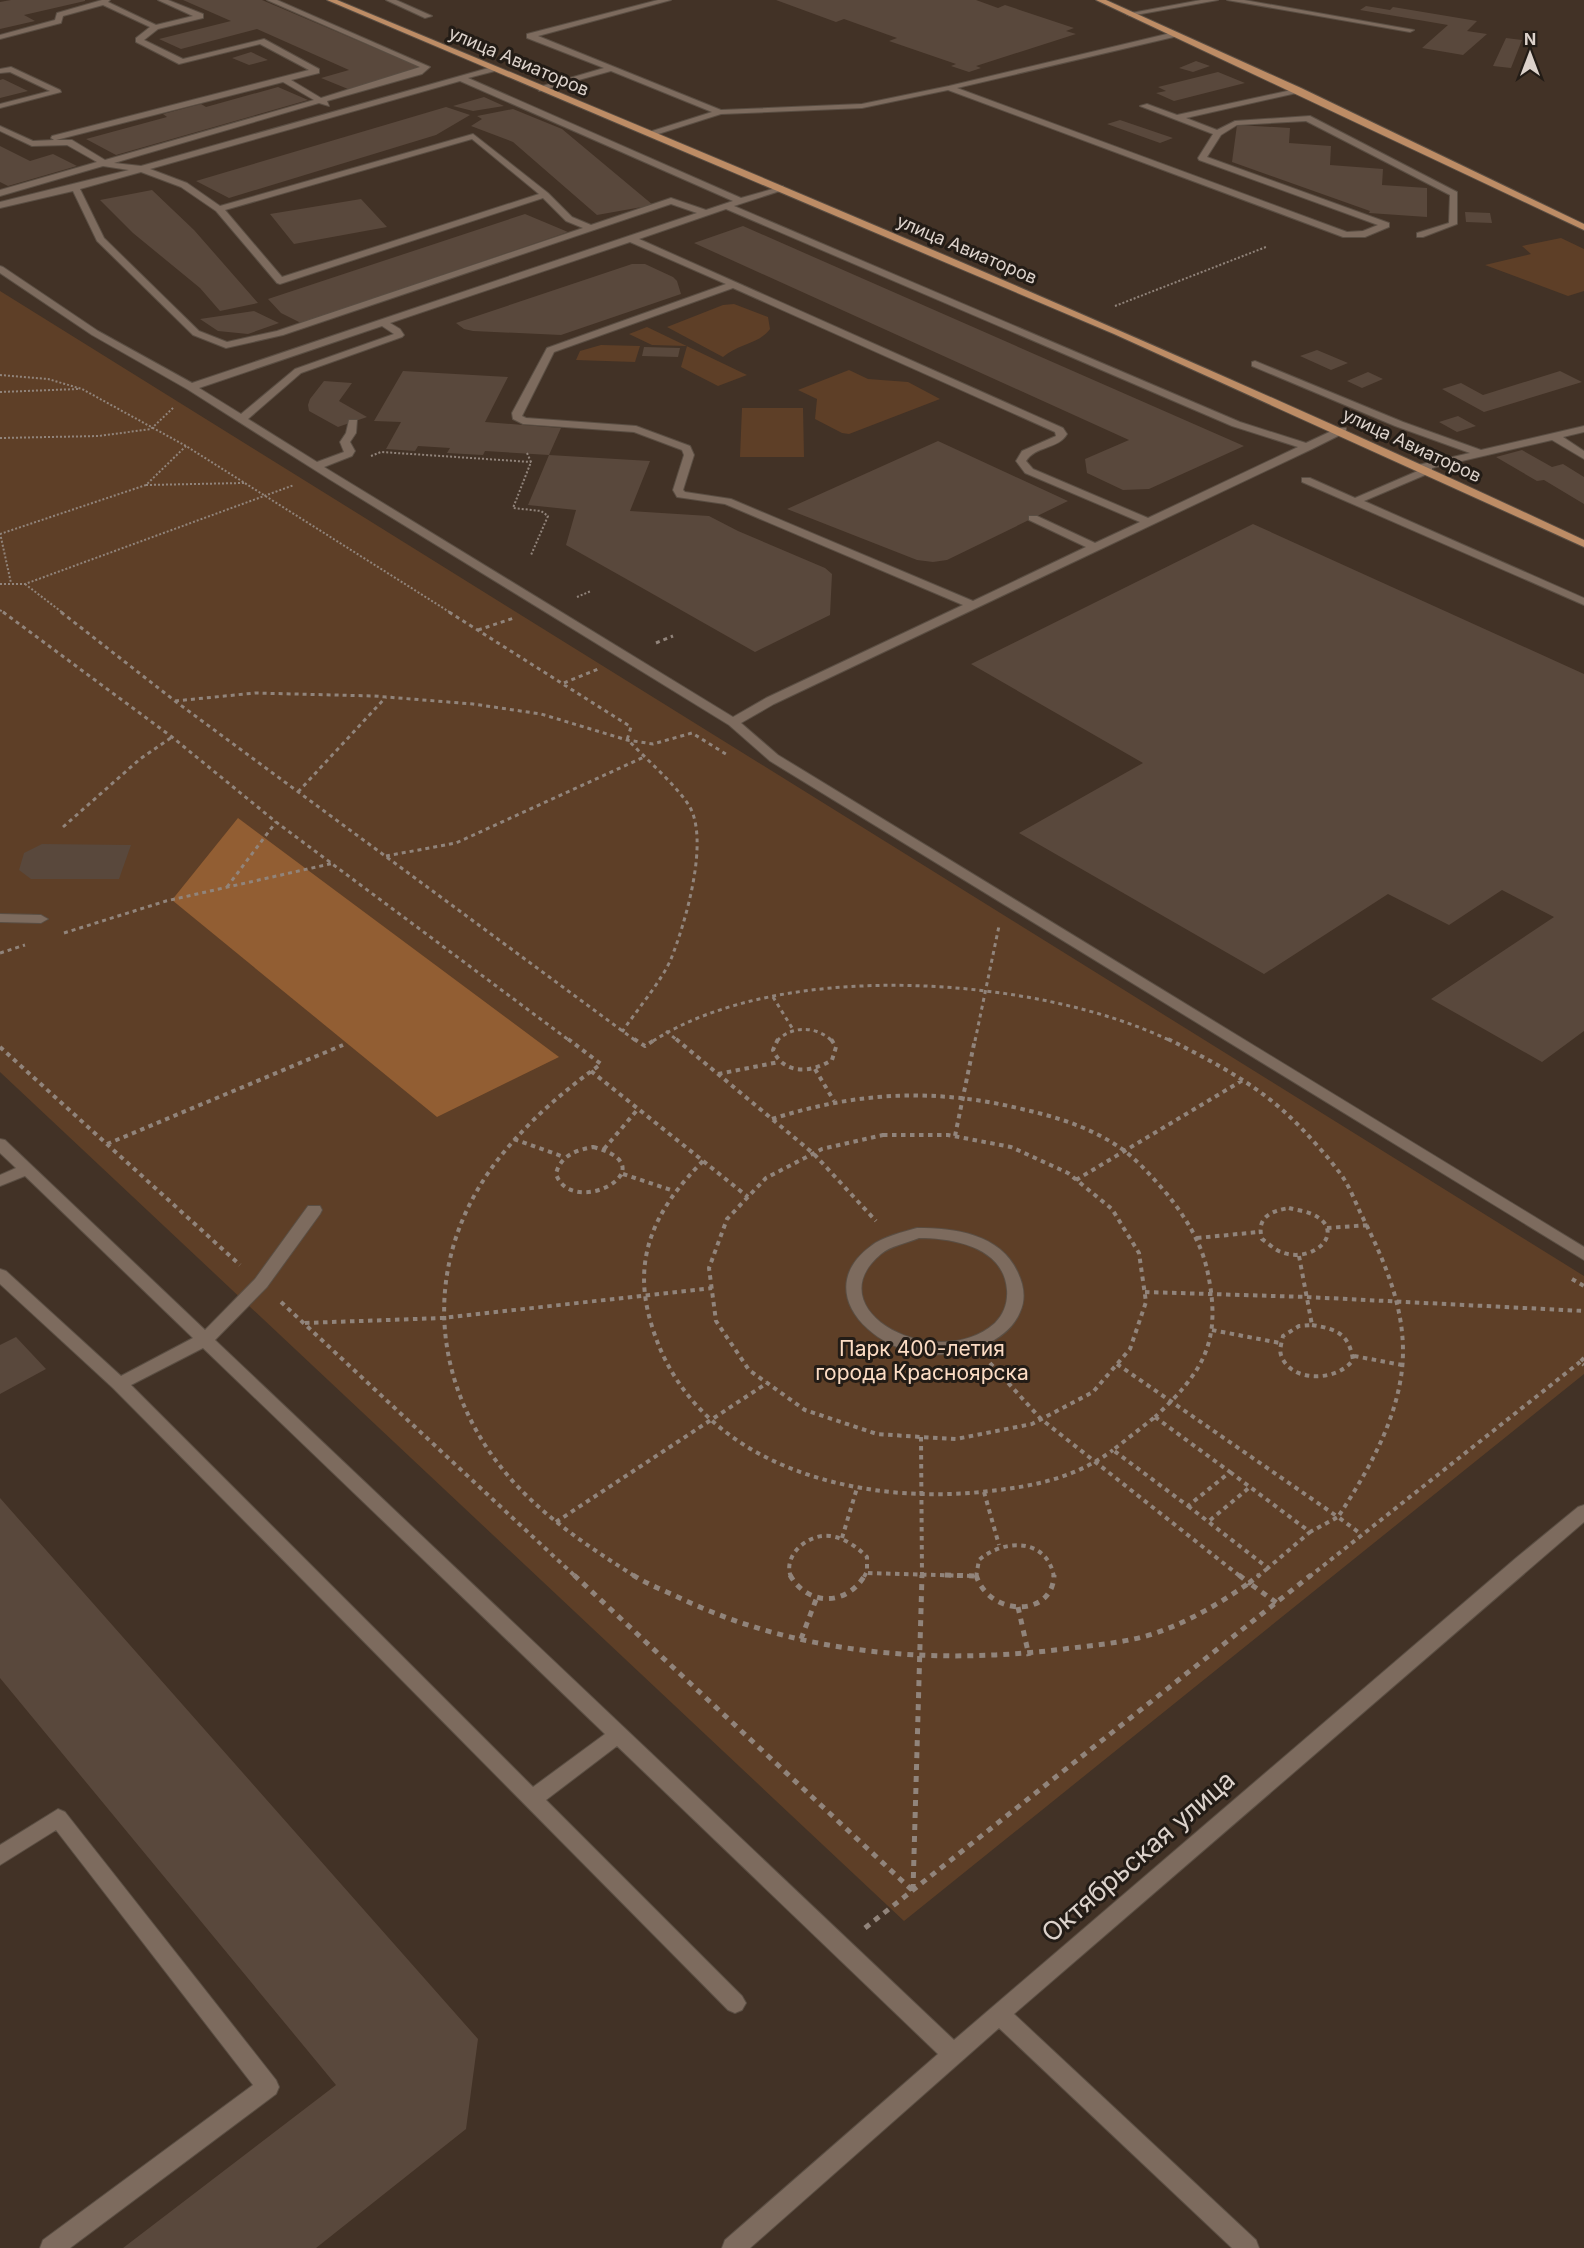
<svg xmlns="http://www.w3.org/2000/svg" width="1584" height="2248" viewBox="0 0 1584 2248" font-family="Inter,sans-serif">
<style>
.green{fill:#5e3f27}
.forest{fill:#925e33}
.building{fill:#59483c}
.lines{fill:none;stroke-linecap:round;stroke-linejoin:round}
.minor-casing{stroke:#5a4e43;stroke-width:2}
.major-casing{stroke:#5a4e43;stroke-width:2}
.path-far3{stroke:#91847b;stroke-width:2;stroke-dasharray:2 2;stroke-linecap:butt}
.path-far2{stroke:#91847b;stroke-width:3;stroke-dasharray:4 4;stroke-linecap:butt}
.path-far1{stroke:#91847b;stroke-width:4;stroke-dasharray:4.5 4.5;stroke-linecap:butt}
.path{stroke:#91847b;stroke-width:5;stroke-dasharray:6 6;stroke-linecap:butt}
.minor{fill:#7d6b5e;fill-rule:evenodd}
.major{fill:#bd8c65;fill-rule:evenodd}
.labels{text-anchor:middle;dominant-baseline:central;stroke-width:6;stroke-linejoin:round;paint-order:stroke}
.far-street-label{font-size:18px;fill:#dcd2cb;stroke:#231c16}
.park-label{font-size:21px;fill:#fcdcc4;stroke:#231c16}
.near-street-label{font-size:26px;fill:#dcd2cb;stroke:#231c16}
</style>
<rect width="100%" height="100%" fill="#423226"/>
<path class="green" d="M1561,238L1584,249V291L1568,296L1485,265L1531,254L1522,246Z
M0,291L1584,1276V1374L904,1921L0,1072Z
M734,304L768,317L770,329C759,344 737,344 723,357L667,327L723,305Z
M647,327L747,375L718,386L681,367L687,346L652,345L629,334Z
M601,345L640,346L635,362L576,360L580,351Z
M849,370L868,379L908,382L940,399L849,434L842,433L815,419L817,399L798,390Z
M742,408H803L804,457H740Z"/>
<path class="forest" d="M238,818L559,1057L437,1117L172,900Z"/>
<path class="building" d="M11,0H85V1L24,15L35,21L0,29V2Z
M183,0H262L422,68L348,89L321,78L349,70L257,29L181,49L159,39L231,21Z
M776,0H976L998,8L1005,5L1074,28L1066,31L1076,34L976,66L981,68L969,72L951,66L956,64L889,41L897,38L844,19L836,22Z
M1366,6L1390,10L1393,7L1477,21L1467,31L1487,34L1463,55L1422,48L1448,25L1360,10Z
M1506,38L1522,40L1511,68L1493,66Z
M251,52L268,60L249,65L232,58Z
M1196,61L1210,66L1193,72L1179,68Z
M1218,72L1245,83L1174,101L1156,93L1166,91L1158,87Z
M3,79L28,91L0,98V80Z
M278,87L308,100L116,155L86,139L167,117L163,114L201,104L206,107Z
M484,97L504,106L473,111L453,106Z
M446,107L470,115L436,135L229,198L196,181Z
M513,109L562,129L653,205L597,215L513,142L471,126L482,119L477,116Z
M1120,120L1173,138L1160,143L1107,124Z
M1237,125L1290,128L1289,143L1331,146L1330,165L1383,169L1382,185L1427,188V217L1369,213L1370,211L1232,162Z
M0,146L30,161L53,154L77,166L8,186L0,182Z
M152,190L194,230L258,303L220,311L200,288L133,233L100,200Z
M361,199L387,227L294,244L270,214Z
M1465,212L1490,213L1492,223L1466,222Z
M525,214L568,232L301,323L281,313L268,299Z
M743,226L1244,446L1149,489L1123,490L1087,473L1085,459L1129,440L694,243Z
M632,264H645L673,277L677,281L681,294L561,335L473,331L464,329L456,323Z
M254,311L279,323L248,334L218,331L200,319Z
M644,347L680,348L678,357L642,356Z
M1317,350L1348,363L1331,370L1300,356Z
M403,371L508,377L485,422L561,428L549,455L485,451L483,455L447,453L450,448L418,446L415,451L386,449L401,422L374,421Z
M1560,371L1582,382L1484,412L1442,389L1461,383L1483,395Z
M1368,372L1383,379L1362,388L1347,381Z
M324,381L352,383L339,401L367,417L338,427L309,411L308,405L310,399Z
M1458,416L1476,426L1457,432L1439,422Z
M938,441L1068,501L947,560L933,562L917,560L787,509Z
M1522,450L1552,467L1563,464L1584,477V504L1544,480L1537,481L1496,457Z
M549,455L650,461L630,511L709,516L738,531L825,568L832,574L830,615L755,652L644,589L566,545L576,510L528,505Z
M1253,524L1584,674V1031L1542,1062L1431,999L1554,917L1502,890L1449,925L1388,894L1264,974L1019,833L1143,763L971,664Z
M42,844L131,845L119,879H31L19,870L24,853Z
M16,1337L46,1369L0,1394V1345Z
M0,1498L478,2039L466,2129L316,2248H123L336,2085L0,1678Z"/>
<g class="lines">
<defs>
<path id="minor" d="M102,0H110L108,2L156,25L193,16L158,0H168L203,14V18L158,29L144,40L183,59L264,39L319,69V73L291,80L321,98L420,67L267,0H277L430,67L422,74L327,101L329,106L319,103L114,163L141,166L492,67H495V71L468,78L741,198L783,186V190L734,206L1240,422L1306,443L1338,428H1346V432L1312,449L774,704L741,723L778,755L1584,1247V1260L770,761L729,725L329,479L187,389L92,335L0,273V266L3,267L98,331L192,383L697,213L671,204L283,335L226,348L193,335L97,241L73,191L0,208V202L129,170L103,166L0,196V190L97,162L67,145L32,146L0,131V126L33,141L54,140L51,138L52,136L309,70L260,44L179,64L136,42V38L150,27L103,5L63,16L61,23L0,39V35L55,20L57,13ZM460,81L733,201L706,210L671,198L591,225L572,217L548,193L473,134L220,206L187,183L150,169ZM283,82L314,100L105,160L72,140H56ZM472,139L539,194L282,277L225,210ZM141,172L181,187L216,211L277,283L280,284L543,198L566,221L583,228L277,331L227,342L199,331L104,238L80,189ZM726,209L1232,426L1298,447L1148,518L1033,469L1026,461C1035,446 1059,449 1067,434L1063,428L639,239ZM630,242L726,284L547,348L512,413L513,419L523,424L634,432L682,450L684,455L673,490L677,497L725,504L963,605L766,698L733,717L324,467L352,456L355,451L350,442L356,433L357,420H349L346,433L340,442L344,452L317,462L248,419L301,373L402,337L404,335L400,329L390,323ZM733,288L1055,432L1056,436L1022,451L1016,461L1025,473L1140,522L1095,543L1037,516H1029V520L1086,547L973,601L731,499L685,492L683,490L694,455L690,446L636,426L526,418L522,416L554,352ZM382,326L394,334L295,369L241,414L199,388Z
M386,0H396L432,16L425,18Z
M658,0H671L538,36L721,110L862,104L949,86L1175,32L1179,34L1178,36L957,88L1347,232L1363,231L1378,225L1199,160L1198,158L1213,134L1140,106L1147,104L1177,115L1301,88V92L1186,118L1217,130L1235,121L1310,116L1457,192V224L1423,237H1417V233L1449,223L1450,195L1306,121L1237,125L1221,135L1207,157L1389,223V227L1365,237H1343L948,90L862,108L721,114L652,136L648,134L649,132L712,112L611,71L539,91V87L604,68L527,38V34Z
M1201,0H1218L1130,16L1126,14Z
M1227,0H1244L1414,30L1410,32Z
M11,67L60,90L61,92L0,108V104L50,91L10,72L0,73V69Z
M1255,361L1403,422L1481,450L1584,426V432L1563,437L1584,451V459L1552,440L1432,468V472L1364,501L1584,598V605L1302,482V478H1310L1355,498L1420,470L1417,467L1418,465L1470,453L1395,426L1252,366V362Z
M0,914L41,915L48,919L41,923L0,922Z
M0,1139L5,1140L205,1330L255,1279L308,1206H320L322,1210L320,1214L267,1287L215,1340L954,2040L1516,1558L1578,1507L1584,1505V1522L1014,2014L1256,2240L1259,2248H1232L999,2028L750,2248H722L725,2240L938,2054L617,1746L546,1800L742,1996L746,2003L742,2010L735,2013L728,2010L113,1388L0,1284V1269L6,1271L121,1376L193,1338L25,1176L0,1186V1175L16,1168L0,1153ZM203,1348L605,1734L533,1787L131,1385Z
M917,1228C955,1228 1001,1234 1018,1273C1024,1286 1026,1299 1020,1312C1005,1349 947,1360 912,1352C896,1348 880,1340 868,1329C839,1303 838,1270 871,1246C882,1237 903,1232 917,1228ZM919,1238C953,1238 1004,1247 1007,1290C1008,1302 1004,1314 995,1323C936,1375 814,1310 881,1254C890,1246 907,1243 919,1238Z
M58,1809L65,1812L276,2080L279,2087L276,2094L70,2248H40L43,2240L253,2085L56,1830L0,1865V1845Z"/>
<path id="major" d="M327,0H337C756,174 1174,348 1584,540V547L1114,334Z
M1096,0H1106L1301,88L1584,224V230Z"/>
</defs>
<use href="#minor" class="minor-casing"/>
<use href="#major" class="major-casing"/>
<path class="path-far3" d="M1115,306L1266,247
M0,375L48,379L82,389L186,446L451,613
M0,392L78,389
M0,438L99,436L151,429L173,408
M527,453L531,462L513,508L541,511L548,516L531,555
M371,456L381,452L531,462
M146,485L244,483
M0,533L11,583
M0,534L146,485L186,446
M0,584H25L294,485
M25,584L63,613
M577,597L591,591
M0,610L5,613"/>
<path class="path-far2" d="M3,612L172,737L276,822L570,1041
M61,612L175,701L636,1041
M449,612L631,727L627,740
M478,630L514,618
M656,643L673,636
M564,683L598,669
M175,701L255,693L374,696L473,704L541,714L627,740L653,744L692,733L729,756
M298,792L386,697
M63,827L140,759L172,737
M386,856L456,843L644,757
M227,887L276,822
M64,933L166,901L334,863
M0,953L25,945
M773,997L794,1031
M666,1031L678,1041
M622,1032C636,1011 661,982 671,959C685,924 711,838 688,804C673,782 647,760 628,740
M653,1041C782,958 1037,976 1171,1041
M777,1041C792,1025 817,1026 832,1041
M975,1041L999,926"/>
<path class="path-far1" d="M568,1039L601,1064C565,1090 532,1118 504,1152C417,1257 427,1392 520,1489C554,1524 595,1551 636,1577
M634,1039L645,1046L656,1039
M676,1039L814,1154L876,1221
M778,1039L773,1050C784,1075 811,1073 832,1060L836,1047L831,1039
M1168,1039C1210,1060 1256,1084 1290,1117C1306,1132 1332,1161 1344,1179C1351,1190 1356,1204 1362,1216C1387,1266 1410,1319 1401,1377C1393,1428 1366,1474 1338,1517L1361,1534
M0,1047L240,1265
M815,1069L834,1101
M591,1071L748,1197
M718,1074L779,1062
M772,1119C859,1091 938,1088 1026,1110C1061,1118 1097,1130 1126,1152C1141,1164 1154,1179 1167,1194C1186,1218 1202,1243 1208,1274C1222,1342 1203,1372 1155,1417
M883,1135H948L1011,1147L1068,1173L1112,1209L1139,1253L1146,1302L1130,1349L1093,1392L1032,1424L956,1439L921,1437L877,1434L805,1410L749,1370L716,1321L709,1268L727,1219L766,1178L822,1149Z
M955,1136L975,1039
M514,1139L564,1157
M107,1144L343,1045
M593,1147C671,1167 572,1220 556,1174C560,1156 576,1150 593,1147Z
M604,1149L638,1109
M703,1161C656,1208 631,1257 651,1323C692,1466 858,1507 990,1491C1035,1486 1075,1478 1113,1450
M623,1174L674,1191
M1076,1180L1243,1080
M1289,1208C1296,1210 1305,1211 1312,1214C1349,1231 1313,1265 1281,1252C1275,1250 1268,1243 1262,1239C1256,1218 1270,1211 1289,1208Z
M1327,1228L1370,1225
M1197,1238L1259,1232
M1299,1256L1312,1325
M1572,1279L1584,1286
M1145,1292L1307,1297L1584,1311
M281,1302L576,1577
M305,1323L443,1318L712,1288
M1312,1325C1337,1329 1349,1334 1353,1360C1337,1382 1290,1383 1281,1355C1279,1349 1282,1342 1283,1336L1299,1326Z
M1212,1330L1280,1343
M1354,1356L1402,1365
M1584,1358L1580,1362L1584,1365
M990,1363L1041,1419L1241,1577
M1117,1364L1338,1517L1310,1532
M1155,1417L1230,1472L1188,1506L1113,1450Z
M921,1437L922,1577
M1230,1472L1250,1487
M984,1492L999,1545
M1188,1506L1268,1568L1310,1532L1250,1487L1209,1521
M556,1522L767,1383
M842,1538L857,1488
M868,1573L974,1576
M791,1577C782,1555 809,1533 830,1536C845,1538 857,1547 867,1557V1571L864,1577
M976,1577L979,1560C1003,1539 1047,1537 1054,1577
M1257,1577L1268,1568
M1309,1577L1580,1362"/>
<path class="path" d="M574,1575L913,1891
M633,1575C648,1585 666,1591 682,1599C801,1655 935,1665 1064,1649C1094,1645 1124,1643 1153,1634C1188,1622 1219,1604 1249,1583L1277,1603
M790,1575C808,1607 847,1606 865,1575
M945,1575L974,1576
M976,1575C989,1617 1053,1618 1054,1575
M1239,1575L1249,1583L1259,1575
M1018,1607L1029,1656
M801,1639L817,1597
M913,1890L922,1575
M865,1928L1311,1575"/>
<use href="#minor" class="minor"/>
<use href="#major" class="major"/>
</g>
<g class="labels">
<g class="far-street-label">
<text transform="translate(519 61) rotate(23)">улица Авиаторов</text>
<text transform="translate(967 249) rotate(23)">улица Авиаторов</text>
<text transform="translate(1412 445) rotate(25)">улица Авиаторов</text>
</g>
<g class="park-label">
<text x="922" y="1348">Парк 400-летия<tspan x="922" dy="24">города Красноярска</tspan></text>
</g>
<g class="near-street-label">
<text transform="translate(1138 1856) rotate(-41)">Октябрьская улица</text>
</g>
</g>
<g transform="translate(1530 54)" stroke="#231c16" stroke-width="4.5" paint-order="stroke">
<path d="M0-4.5L10 22L0 15L-10 22Z" fill="#dcd2cb"/>
<text y="-9" font-size="16" font-weight="bold" text-anchor="middle" fill="#dcd2cb">N</text>
</g>
</svg>
